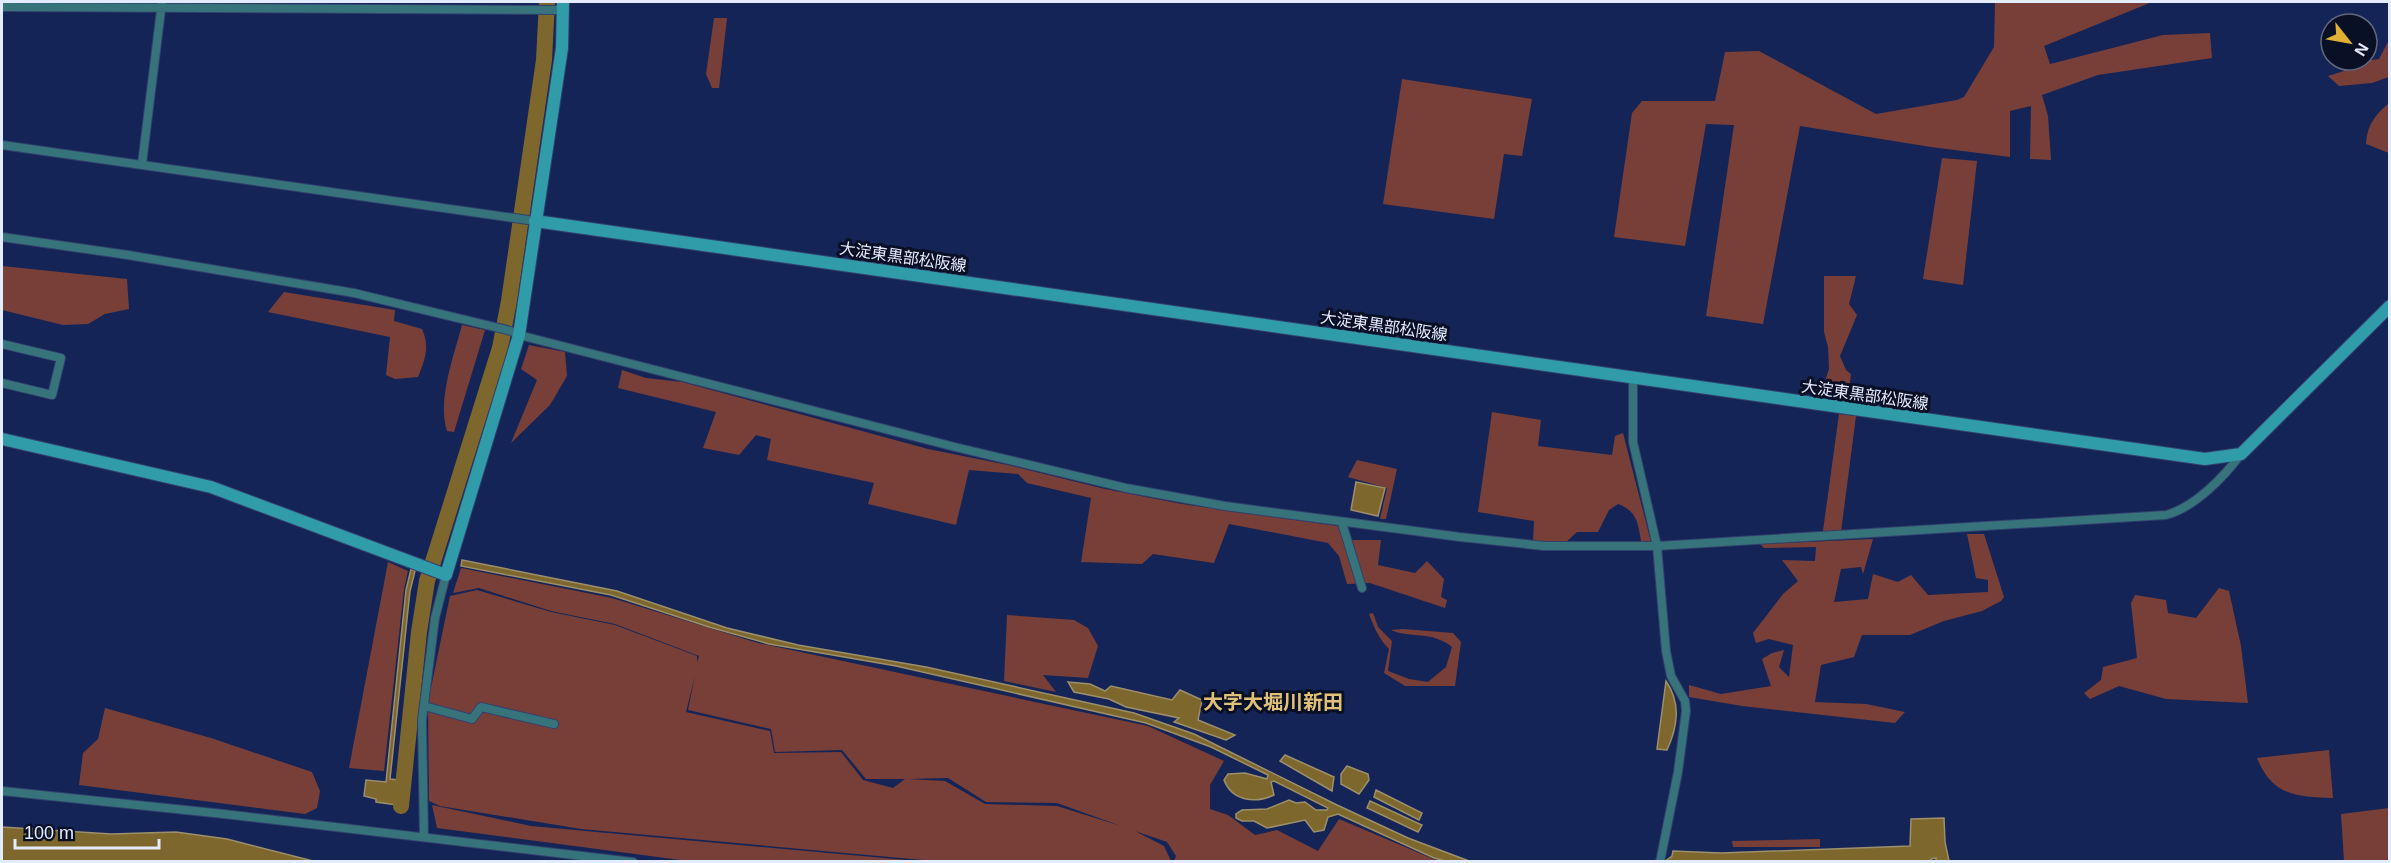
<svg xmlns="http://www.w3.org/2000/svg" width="2391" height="863" viewBox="0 0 2391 863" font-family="Helvetica,'Noto Sans JP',sans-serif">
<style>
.green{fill:#783f39;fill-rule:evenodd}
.water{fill:#7e672d;stroke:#9c8f6c;stroke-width:1.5}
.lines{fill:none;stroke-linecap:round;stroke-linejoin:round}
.river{stroke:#7e672d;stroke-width:16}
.street-casing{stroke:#32406e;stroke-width:10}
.secondary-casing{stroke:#32406e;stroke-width:14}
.street{stroke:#36737b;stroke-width:8}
.secondary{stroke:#309ca9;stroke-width:12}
.labels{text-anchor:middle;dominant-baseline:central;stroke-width:6;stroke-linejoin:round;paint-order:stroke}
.street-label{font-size:16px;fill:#e3ebff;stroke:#091026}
.quarter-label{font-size:20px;font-weight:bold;fill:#e1c177;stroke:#091026}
</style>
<rect width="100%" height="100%" fill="#152456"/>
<path class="green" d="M1995,2H2152L2044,46L2050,64L2163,35L2210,33L2212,58L2098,75L2042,95L2048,116L2051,160L2030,159L2031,106L2010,111V157L1931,147L1800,126L1763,324L1706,316L1734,125L1706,124L1685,246L1614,237L1632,113L1642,101H1715L1725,52L1759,51L1876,114L1957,100L1964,97L1994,47Z
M714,18H727L719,88H712L706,74Z
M2389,40V77L2372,83L2339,86L2328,76L2344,71L2352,63L2379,59Z
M1402,79L1532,99L1522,156L1504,154L1494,219L1383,204Z
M2389,103V153L2366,144C2367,125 2375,115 2389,103Z
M1942,158L1977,161L1963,285L1923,279Z
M2,266L127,279L129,309L105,314L88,324L63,325L2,310Z
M1824,276H1856L1849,304L1857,315L1840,356L1846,370L1851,374C1849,398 1842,403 1819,400L1829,369L1828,347L1824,332Z
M284,292L395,310L394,321L422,329C430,347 425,360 418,377L395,379L386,375L390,337L268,312Z
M462,325L485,330L454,432L447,431C437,401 454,355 462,325Z
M529,345L565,352L567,376L550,405L511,443L537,380L521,369Z
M622,370L646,378L682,382L928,449L1008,465L1105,489L1182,504L1338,526L1343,540H1381L1378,565L1415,573L1427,561L1444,579L1441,597L1447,600L1445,608L1370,583L1347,584L1339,556L1328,543L1229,524L1214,563L1153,554L1142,564L1081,562L1091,498L1027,483L1018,474L969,470L956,525L868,504L874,483L767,460L771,439L756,435L739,455L703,448L716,412L618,388Z
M1492,412L1541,420L1538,446L1612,455L1615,436L1623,433L1651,542L1641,541C1638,523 1637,511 1618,504L1609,510L1598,532H1577L1565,543L1533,541L1534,521L1478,512Z
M1839,414L1856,416L1841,532L1779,535L1823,531Z
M1357,460L1397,469L1386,519H1380L1387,488L1348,477Z
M1967,534H1984L2004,597L2001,601L1982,611L1944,621L1910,635H1862L1854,657L1821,665L1815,702L1866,704L1905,712L1895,723L1742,706L1689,697V685L1721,694L1771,686L1762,659L1772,653L1784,650L1779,667L1789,677L1793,645L1769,639L1756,643L1753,633L1783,594L1798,581L1782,560L1815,561L1816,547L1764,548L1760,544L1873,539L1863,574L1861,567L1841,569L1834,602L1868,599L1873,574L1898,582L1911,575L1928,595L1988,592V580L1976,578Z
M388,562L408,571L404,589L384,771L349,768Z
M461,568L612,598L758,643L1148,726L1224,761L1210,785V809L1228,815L1255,835L1277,830L1318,851L1339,819L1438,861H1174L1176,856L1167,842L1135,831L1164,846L1171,861H934L581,829L440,806L429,801L428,702L450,596L477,590L551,612L615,625L697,656V662L699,656L615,624L551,611L479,588L453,593ZM695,676L688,710L771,729L775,752L842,750L866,779H905L893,788L863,780L841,752L774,753L770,731L686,712ZM948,778L986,802L1057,803L1121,826L1057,806L985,804L945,781L908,779Z
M2219,588L2229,591L2241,646L2248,703L2166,699L2119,686L2090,699L2084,693L2101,680L2103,667L2137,658L2131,603L2135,595L2166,600L2168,613L2196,618Z
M1373,613L1378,627L1392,641L1388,671L1409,679L1428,682L1446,667L1452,647C1431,630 1411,639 1391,630L1403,629L1453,633L1461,642L1455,686H1405L1384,673L1389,649C1379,639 1374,627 1369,614Z
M1007,615L1074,620L1088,628L1098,646L1088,678L1043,675L1056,692L1004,681Z
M105,708L211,738L312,772L320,791L317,808L305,814L79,785L83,753L98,739Z
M2329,750L2333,798C2295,797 2272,795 2257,758Z
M432,805L531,826L917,861H688L437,828Z
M2389,808V861H2344L2341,814Z
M1820,839V847H1733L1732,841Z"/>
<path class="water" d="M1356,482L1385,488L1378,516L1351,510Z
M462,560L617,591L727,628L798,645L926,667L1134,713L1194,734L1337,805L1408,838L1469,861H1445L1434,858L1338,814L1328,817L1324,830L1314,832L1305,820L1267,828L1254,821H1242L1236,818V814L1242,810L1267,809L1289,800L1296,803L1305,802L1316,810H1327L1328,808L1274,781L1271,782L1274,795C1255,804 1232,801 1224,780L1228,774L1245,773L1267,779L1268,775L1211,747L1146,723L896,666L769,644L709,627L611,595L461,566Z
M411,569L415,571L410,591L390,779L407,781L404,806L376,802V799L364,796L366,780L386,782L406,590Z
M1666,681C1681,703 1678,726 1667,750L1657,749Z
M1068,682L1090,684L1105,691L1111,686L1172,700L1180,690L1202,700L1198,720L1235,735L1226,740L1174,722L1179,718L1126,707L1109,699L1074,692Z
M1285,755L1334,777L1332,791L1280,761Z
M1347,766L1368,774L1369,780L1359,794L1341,784V774Z
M1376,790L1422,813L1419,820L1374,797Z
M1370,801L1422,825L1418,832L1367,808Z
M1944,818L1945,842L1949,861H1936V858L1931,859V862H1664L1672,856L1673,851L1721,853L1910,846L1911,819Z
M2,827L111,834L176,832L227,839L313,861H2Z"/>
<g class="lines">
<path class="river" d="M401,806L419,632L427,581L500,348L509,301L544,60L547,2"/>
<defs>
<path id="street" d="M2,7L563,10
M2,145L535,221
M142,164L162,2
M2,237L128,255L354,293L511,331L519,335L955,447L1126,488L1225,506L1460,537L1544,546H1657L2166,515C2195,507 2223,478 2241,454
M2,344L61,358L52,395L2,383
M1633,379V442L1657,546L1666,651L1671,676L1685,701L1686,711L1678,772L1660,862
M1342,523L1362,588
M424,706L472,719L481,707L554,724
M2,791L224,814L633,862
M424,837L422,720L435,618L446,575"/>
<path id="secondary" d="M535,221L2205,459L2241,454L2390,306
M2,439L211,487L446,575L519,335L562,48L563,2"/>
</defs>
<use href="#street" class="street-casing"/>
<use href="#secondary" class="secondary-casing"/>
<use href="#street" class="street"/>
<use href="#secondary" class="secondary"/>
</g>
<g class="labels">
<g class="street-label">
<text transform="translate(903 257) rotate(8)">大淀東黒部松阪線</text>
<text transform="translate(1384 326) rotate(8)">大淀東黒部松阪線</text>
<text transform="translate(1865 395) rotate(8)">大淀東黒部松阪線</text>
</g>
<g class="quarter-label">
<text x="1273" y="702">大字大堀川新田</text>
</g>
</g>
<rect width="2391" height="863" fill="none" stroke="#e3ebff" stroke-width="6"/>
<g transform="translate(2349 42) rotate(121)"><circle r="28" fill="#091026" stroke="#60687d" stroke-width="1.5"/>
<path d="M0-4.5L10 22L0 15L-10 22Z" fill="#dfb034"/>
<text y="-9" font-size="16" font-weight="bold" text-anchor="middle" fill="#e3ebff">N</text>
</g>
<path d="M15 839v9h144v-9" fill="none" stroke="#e3ebff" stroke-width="3"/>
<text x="24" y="839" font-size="18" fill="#e3ebff" stroke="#091026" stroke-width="4.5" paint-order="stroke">100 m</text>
</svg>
